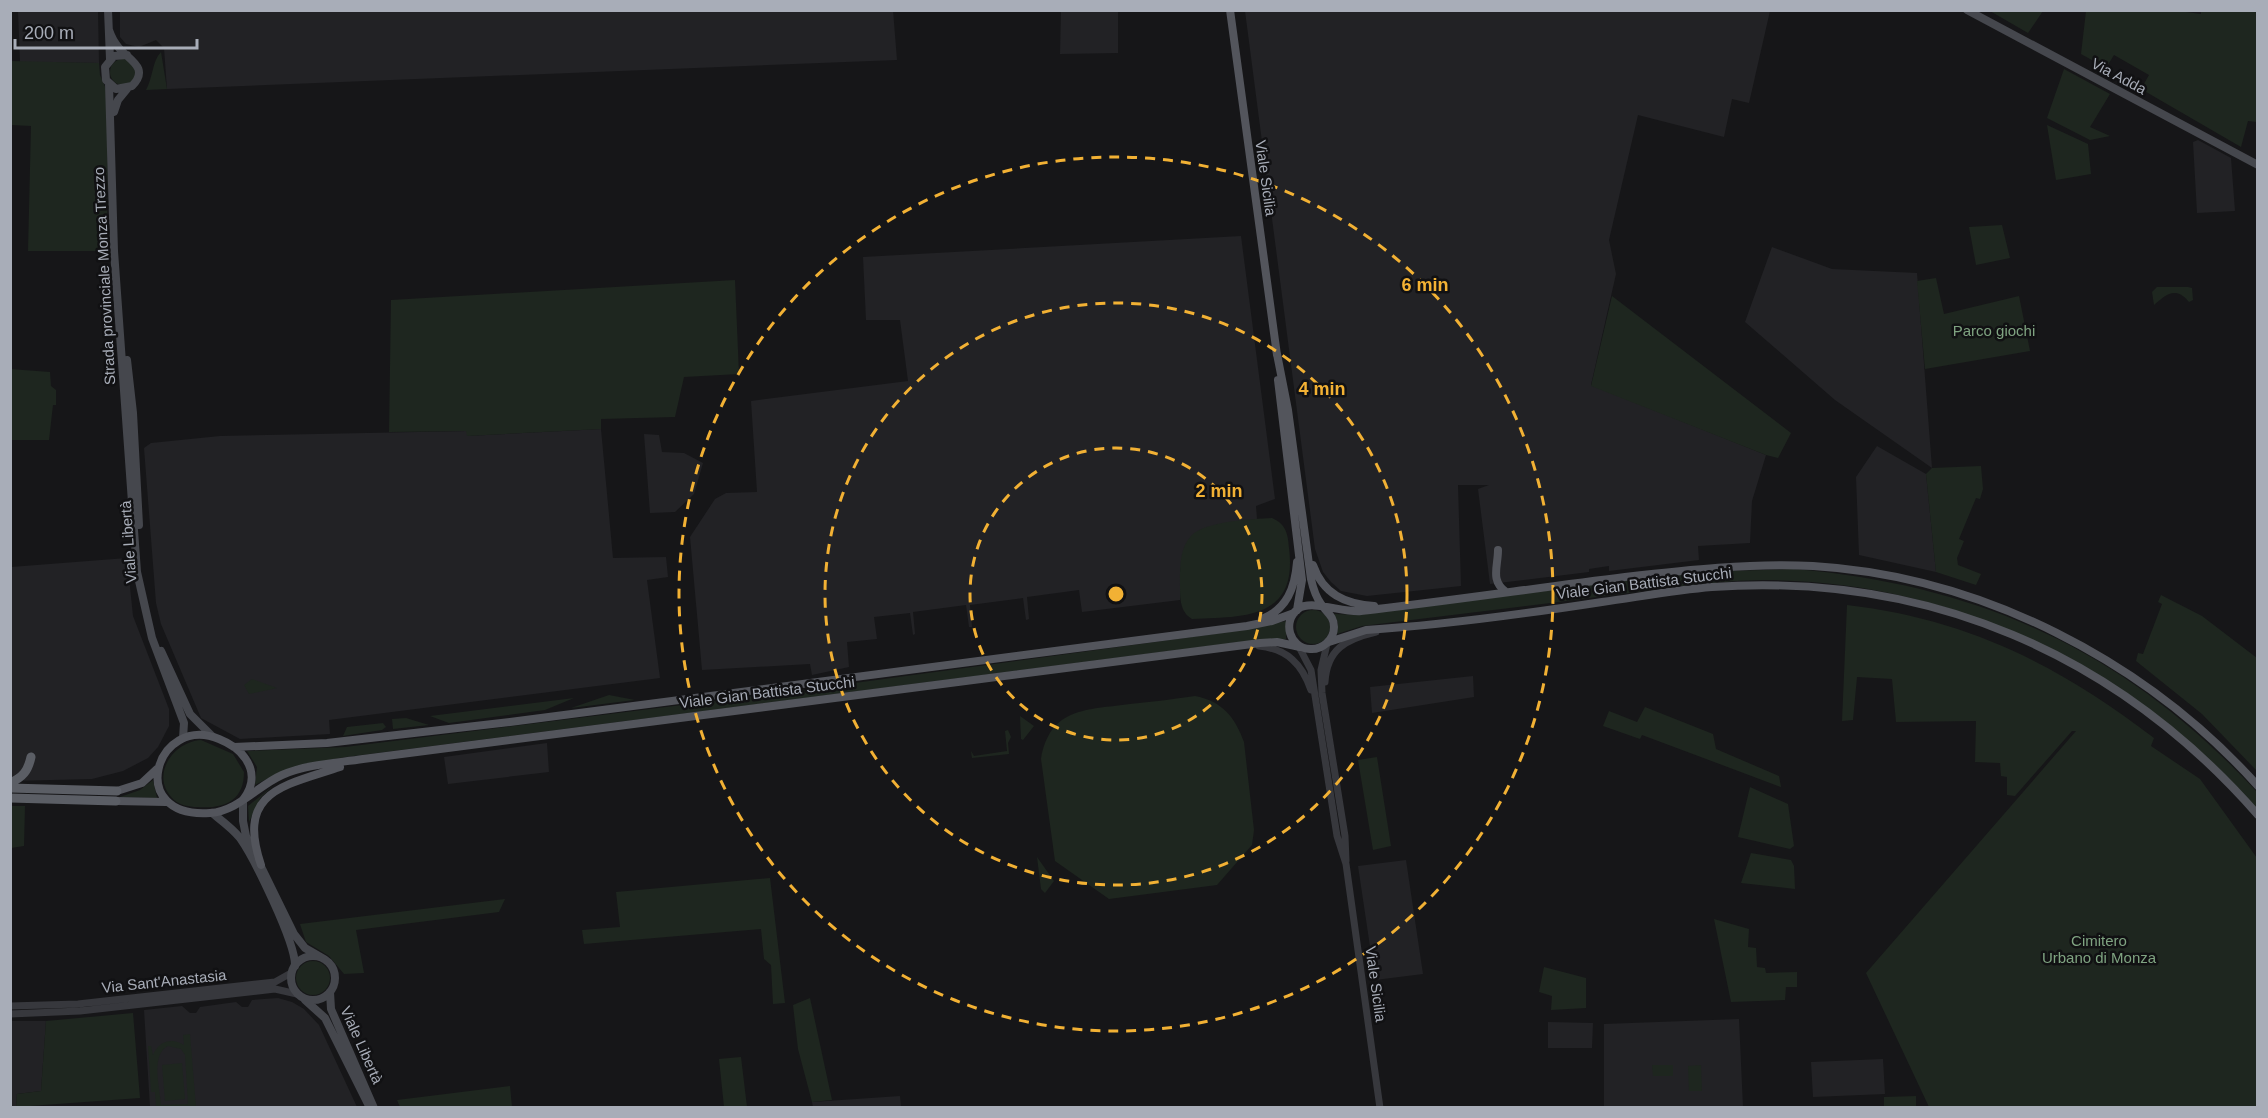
<svg xmlns="http://www.w3.org/2000/svg" width="2268" height="1118" viewBox="0 0 2268 1118" font-family="Arial,sans-serif">
<style>
.built{fill:#222225}
.green{fill:#1e261f;fill-rule:evenodd}
.lines{fill:none;stroke-linecap:round;stroke-linejoin:round}
.tertiary{stroke:#37383d;stroke-width:7}
.secondary{stroke:#45474d;stroke-width:8}
.primary{stroke:#53555c;stroke-width:8}
.trunk{stroke:#5b5e65;stroke-width:9}
.ring{fill:none;stroke:#f2b134;stroke-width:3;stroke-dasharray:10 8}
.labels{text-anchor:middle;dominant-baseline:central;stroke-width:5;stroke-linejoin:round;paint-order:stroke}
.street-label{font-size:15px;fill:#a8adb8;stroke:#111113}
.park-label{font-size:15px;fill:#7fa381;stroke:#111113}
.centre{fill:#f2b134;stroke:#111113;stroke-width:3}
.ring-label{font-size:18px;text-anchor:middle;font-weight:bold;fill:#f2b134;stroke:#111113;stroke-width:5;stroke-linejoin:round;paint-order:stroke}
</style>
<rect width="100%" height="100%" fill="#161618"/>
<path class="built" d="M120,10H893L897,60L167,89L164,48L156,40L139,47L126,44L120,37Z
M18,11H98L99,63L20,62Z
M1061,11H1118V53L1060,54Z
M1245,11H1770L1749,103L1732,99L1724,137L1638,115L1609,240L1616,274L1591,385L1766,455L1752,501L1750,543L1698,546L1699,560L1609,571V566L1589,569V572L1490,584L1478,489L1489,485H1458L1461,586L1367,596L1341,591L1331,582L1323,572L1315,549Z
M2198,140L2231,158L2235,211L2197,213L2193,142Z
M1241,236L1275,499L1256,506L1257,519L1216,525L1180,569V600L1082,612L1079,590L1027,597L1029,619L1026,620L1023,598L970,605L972,627H969L966,605L913,612L915,634L913,635L910,613L874,617L877,639L847,642L849,667L812,675L810,664L702,670L690,537L715,499L726,493L757,492L751,401L908,381L900,320H866L863,257Z
M1772,247L1832,269L1917,273L1932,468L1835,400L1745,322Z
M601,429L613,558L666,557L668,577L647,580L660,678L329,720L330,734L240,739L201,718L161,624L156,603L144,448L151,443L220,436L467,431V436Z
M644,434L659,435L662,452L684,453L703,463L694,494L675,512L650,513Z
M1877,446L1926,474L1936,572L1859,555L1856,477Z
M127,558L133,616L169,709V726L158,747L148,758L123,771L92,779L11,781V567Z
M1473,676L1474,697L1372,713L1370,687Z
M547,743L549,772L448,784L444,757Z
M1406,860L1423,974L1375,980L1358,866Z
M278,998L292,1002L304,1009L319,1025L357,1107H150L144,1010L182,1006L190,1013H196L200,1007L236,1002L242,1007H248L252,1000Z
M1739,1019L1743,1107L1604,1108V1024Z
M11,1021H46L41,1091L17,1094L16,1107L11,1108Z
M1548,1022L1593,1023L1592,1048H1548Z
M1883,1059L1885,1094L1813,1097L1811,1062Z
M900,1096L901,1107H813L812,1102Z"/>
<path class="green" d="M1990,11H2043L2028,33Z
M2179,11L2201,14V11H2257V122L2248,121L2241,147L2141,89L2149,75L2114,55L2106,68L2081,54L2086,11Z
M161,52L167,89L146,90C153,78 152,61 161,52Z
M110 72a13 13 0 1 1 26 0a13 13 0 1 1-26 0Z
M10,61L99,63L100,75L106,89L108,116L107,251H28L31,126L11,125Z
M2064,69L2110,94L2090,127L2110,136L2090,140L2047,118Z
M2047,125L2088,144L2091,174L2056,180Z
M2002,225L2010,258L1976,265L1969,227Z
M1936,278L1944,314L2019,296L2030,351L1925,369L1917,281Z
M735,280L739,374L684,377L675,417L601,419V429L467,436L466,431L389,432L391,300Z
M2157,287H2188L2192,288L2193,300L2189,302C2175,285 2165,296 2154,305L2152,292Z
M1612,296L1791,433L1778,458L1766,455L1591,386Z
M10,369L50,372L51,386L56,390V405H53L49,440H11Z
M1981,466L1983,489L1980,499L1976,498L1959,539L1964,541L1957,558L1958,565L1981,574L1976,585L1936,572L1926,474L1932,468Z
M1272,518C1286,524 1288,534 1289,548C1298,619 1245,617 1192,619C1180,612 1180,598 1180,586C1180,570 1179,549 1191,536C1205,521 1252,519 1272,518Z
M1794,569C1983,585 2128,653 2257,792V810C2132,668 1954,580 1763,580C1704,581 1646,591 1589,598C1513,608 1438,617 1362,626L1337,634L1338,623L1334,614L1359,615L1693,572Z
M2161,595L2202,616L2257,658V771L2202,714L2136,661L2138,653L2143,654L2162,604L2158,602Z
M1847,605C1967,619 2059,665 2154,738L2151,746L2200,779L2257,858V1107H1929L1866,973L2076,731H2072L2015,796L2007,795V777L2001,776L2000,763L1975,762L1976,721L1896,722L1892,679L1857,677L1853,720L1842,721Z
M1296 627a17 17 0 1 1 34 0a17 17 0 1 1-34 0Z
M1286,621V639L1239,642L346,757C313,762 284,769 255,785L257,767L247,751L345,747L825,687L1243,630Z
M252,679L277,688L249,694L244,685Z
M609,695L635,700L571,708Z
M1195,696C1222,701 1235,717 1244,742L1254,830L1252,845L1217,885L1109,899L1055,861L1041,759C1050,707 1087,710 1130,704C1152,702 1173,699 1195,696Z
M574,698L545,710L449,723L430,716Z
M1645,707L1713,734L1716,749L1779,776L1781,787L1642,735L1640,739L1603,726L1609,711L1637,722Z
M1020,716L1034,726L1023,740L1021,739Z
M406,718L429,725L393,729L392,719Z
M383,723L386,727L382,730L343,736L347,727Z
M1008,730L1011,737L1008,743L1009,754L972,758L971,751L974,756L1007,751L1005,731Z
M201,740L233,754L244,772C244,802 223,809 197,807C189,807 180,805 174,800C149,777 172,742 201,740Z
M1377,757L1391,846L1373,850L1358,760Z
M153,780L157,798L120,797L140,790Z
M274,785L261,797L249,822L248,806Z
M1750,787L1788,804L1794,846L1790,849L1738,837Z
M11,806H25L24,846L11,848Z
M1751,853L1791,860L1794,866L1795,889L1741,883Z
M1037,857L1054,881L1045,893L1041,889Z
M770,878L785,1003L773,1004L771,965L764,959L761,929L584,944L582,930L620,927L616,892Z
M505,899L499,912L356,930L364,973L344,974L329,956L306,942L300,924Z
M1714,919L1749,929L1748,947L1756,948L1757,967L1765,968L1766,973L1797,972V987H1786L1785,1000L1731,1002Z
M296 978a17 17 0 1 1 34 0a17 17 0 1 1-34 0Z
M1544,967L1586,978V1008L1551,1010L1552,996L1539,992Z
M810,998L832,1100L812,1102L798,1049L793,1005Z
M133,1013L140,1098L16,1107L17,1094L41,1091L46,1021Z
M190,1034L196,1107H156L155,1092H151L148,1046H151L153,1055C159,1041 171,1037 184,1045L183,1035ZM168,1046L181,1049L185,1055L188,1104L161,1105C160,1088 150,1055 168,1046Z
M741,1057L747,1107H724L719,1059Z
M182,1063L185,1099L165,1101L162,1065Z
M1652,1065H1673V1076H1653Z
M1701,1065L1702,1091H1689L1688,1066Z
M510,1086L512,1107H400L397,1100Z
M1916,1096V1107H1884V1097Z"/>
<g class="lines">
<path class="tertiary" d="M1327,644L1321,670L1322,693L1345,836L1346,861
M1298,645L1311,670L1337,836L1346,864L1380,1108
M1259,646C1287,649 1302,664 1311,690
M1325,682C1327,649 1346,639 1376,632
M10,1006L78,1004L275,982L291,973
M10,1014L80,1011L275,989L297,994"/>
<path class="secondary" d="M108,10L110,59
M1967,10L2258,165
M109,30C111,36 114,42 119,48C129,60 150,68 132,86L116,89L106,80L105,67L114,56L127,55
M109,84L114,251L137,572L152,638L184,723L183,738
M114,112L118,100L127,89
M127,360L133,413L139,525
M161,651L190,714L212,736
M243,800V821L246,836L294,934L305,948L324,959
M212,813C222,821 232,828 240,838C254,858 296,943 295,966
M291 978a22 22 0 1 1 44 0a22 22 0 1 1-44 0Z
M330,992L331,1009L374,1108
M305,1000L325,1018L370,1108"/>
<path class="primary" d="M1230,10L1277,355
M1276,349L1288,410L1311,579C1313,588 1316,597 1321,604C1327,613 1334,616 1334,627C1334,640 1322,650 1310,649C1289,648 1282,621 1298,609C1311,599 1343,613 1361,611C1449,601 1536,588 1625,577C1687,570 1749,563 1813,566C1981,576 2146,661 2258,786
M1278,380L1302,580L1297,610
M1498,550C1498,567 1490,580 1506,592
M1313,565C1323,594 1345,604 1374,606
M1262,619C1287,609 1295,588 1297,562
M1329,642L1366,630C1445,625 1524,614 1602,602C1638,597 1675,590 1712,587C1927,572 2116,653 2258,815
M234,747L327,743L510,722L1247,626L1272,621L1294,613
M117,791L142,783L157,769
M243,800C253,787 255,772 245,758C239,749 229,743 219,739C156,713 124,819 210,813C238,811 257,786 282,775C307,764 337,763 363,759L1260,643L1277,642L1300,647
M116,801L166,802
M261,865C236,791 283,786 340,767"/>
<path class="trunk" d="M10,783C23,777 28,771 31,757
M10,788L117,791
M10,798L116,801"/>
</g>
<g class="ring">
<circle cx="1116" cy="594" r="146"/>
<circle cx="1116" cy="594" r="291"/>
<circle cx="1116" cy="594" r="437"/>
</g>
<g class="labels">
<g class="street-label">
<text transform="translate(2119 76) rotate(28)">Via Adda</text>
<text transform="translate(1266 178) rotate(82)">Viale Sicilia</text>
<text transform="translate(104 276) rotate(-93)">Strada provinciale Monza Trezzo</text>
<text transform="translate(128 542) rotate(-94)">Viale Libertà</text>
<text transform="translate(1644 583) rotate(-7)">Viale Gian Battista Stucchi</text>
<text transform="translate(767 692) rotate(-7)">Viale Gian Battista Stucchi</text>
<text transform="translate(164 981) rotate(-6)">Via Sant'Anastasia</text>
<text transform="translate(1376 984) rotate(82)">Viale Sicilia</text>
<text transform="translate(362 1045) rotate(66)">Viale Libertà</text>
</g>
<g class="park-label">
<text x="1994" y="330">Parco giochi</text>
<text x="2099" y="940">Cimitero<tspan x="2099" dy="17">Urbano di Monza</tspan></text>
</g>
</g>
<circle cx="1116" cy="594" r="9" class="centre"/>
<g class="ring-label">
<text x="1425" y="291">6 min</text>
<text x="1322" y="395">4 min</text>
<text x="1219" y="497">2 min</text>
</g>
<rect width="2268" height="1118" fill="none" stroke="#a8adb8" stroke-width="24"/>
<path d="M15 39v9h182v-9" fill="none" stroke="#a8adb8" stroke-width="3"/>
<text x="24" y="39" font-size="18" fill="#a8adb8" stroke="#111113" stroke-width="4.5" paint-order="stroke">200 m</text>
</svg>
